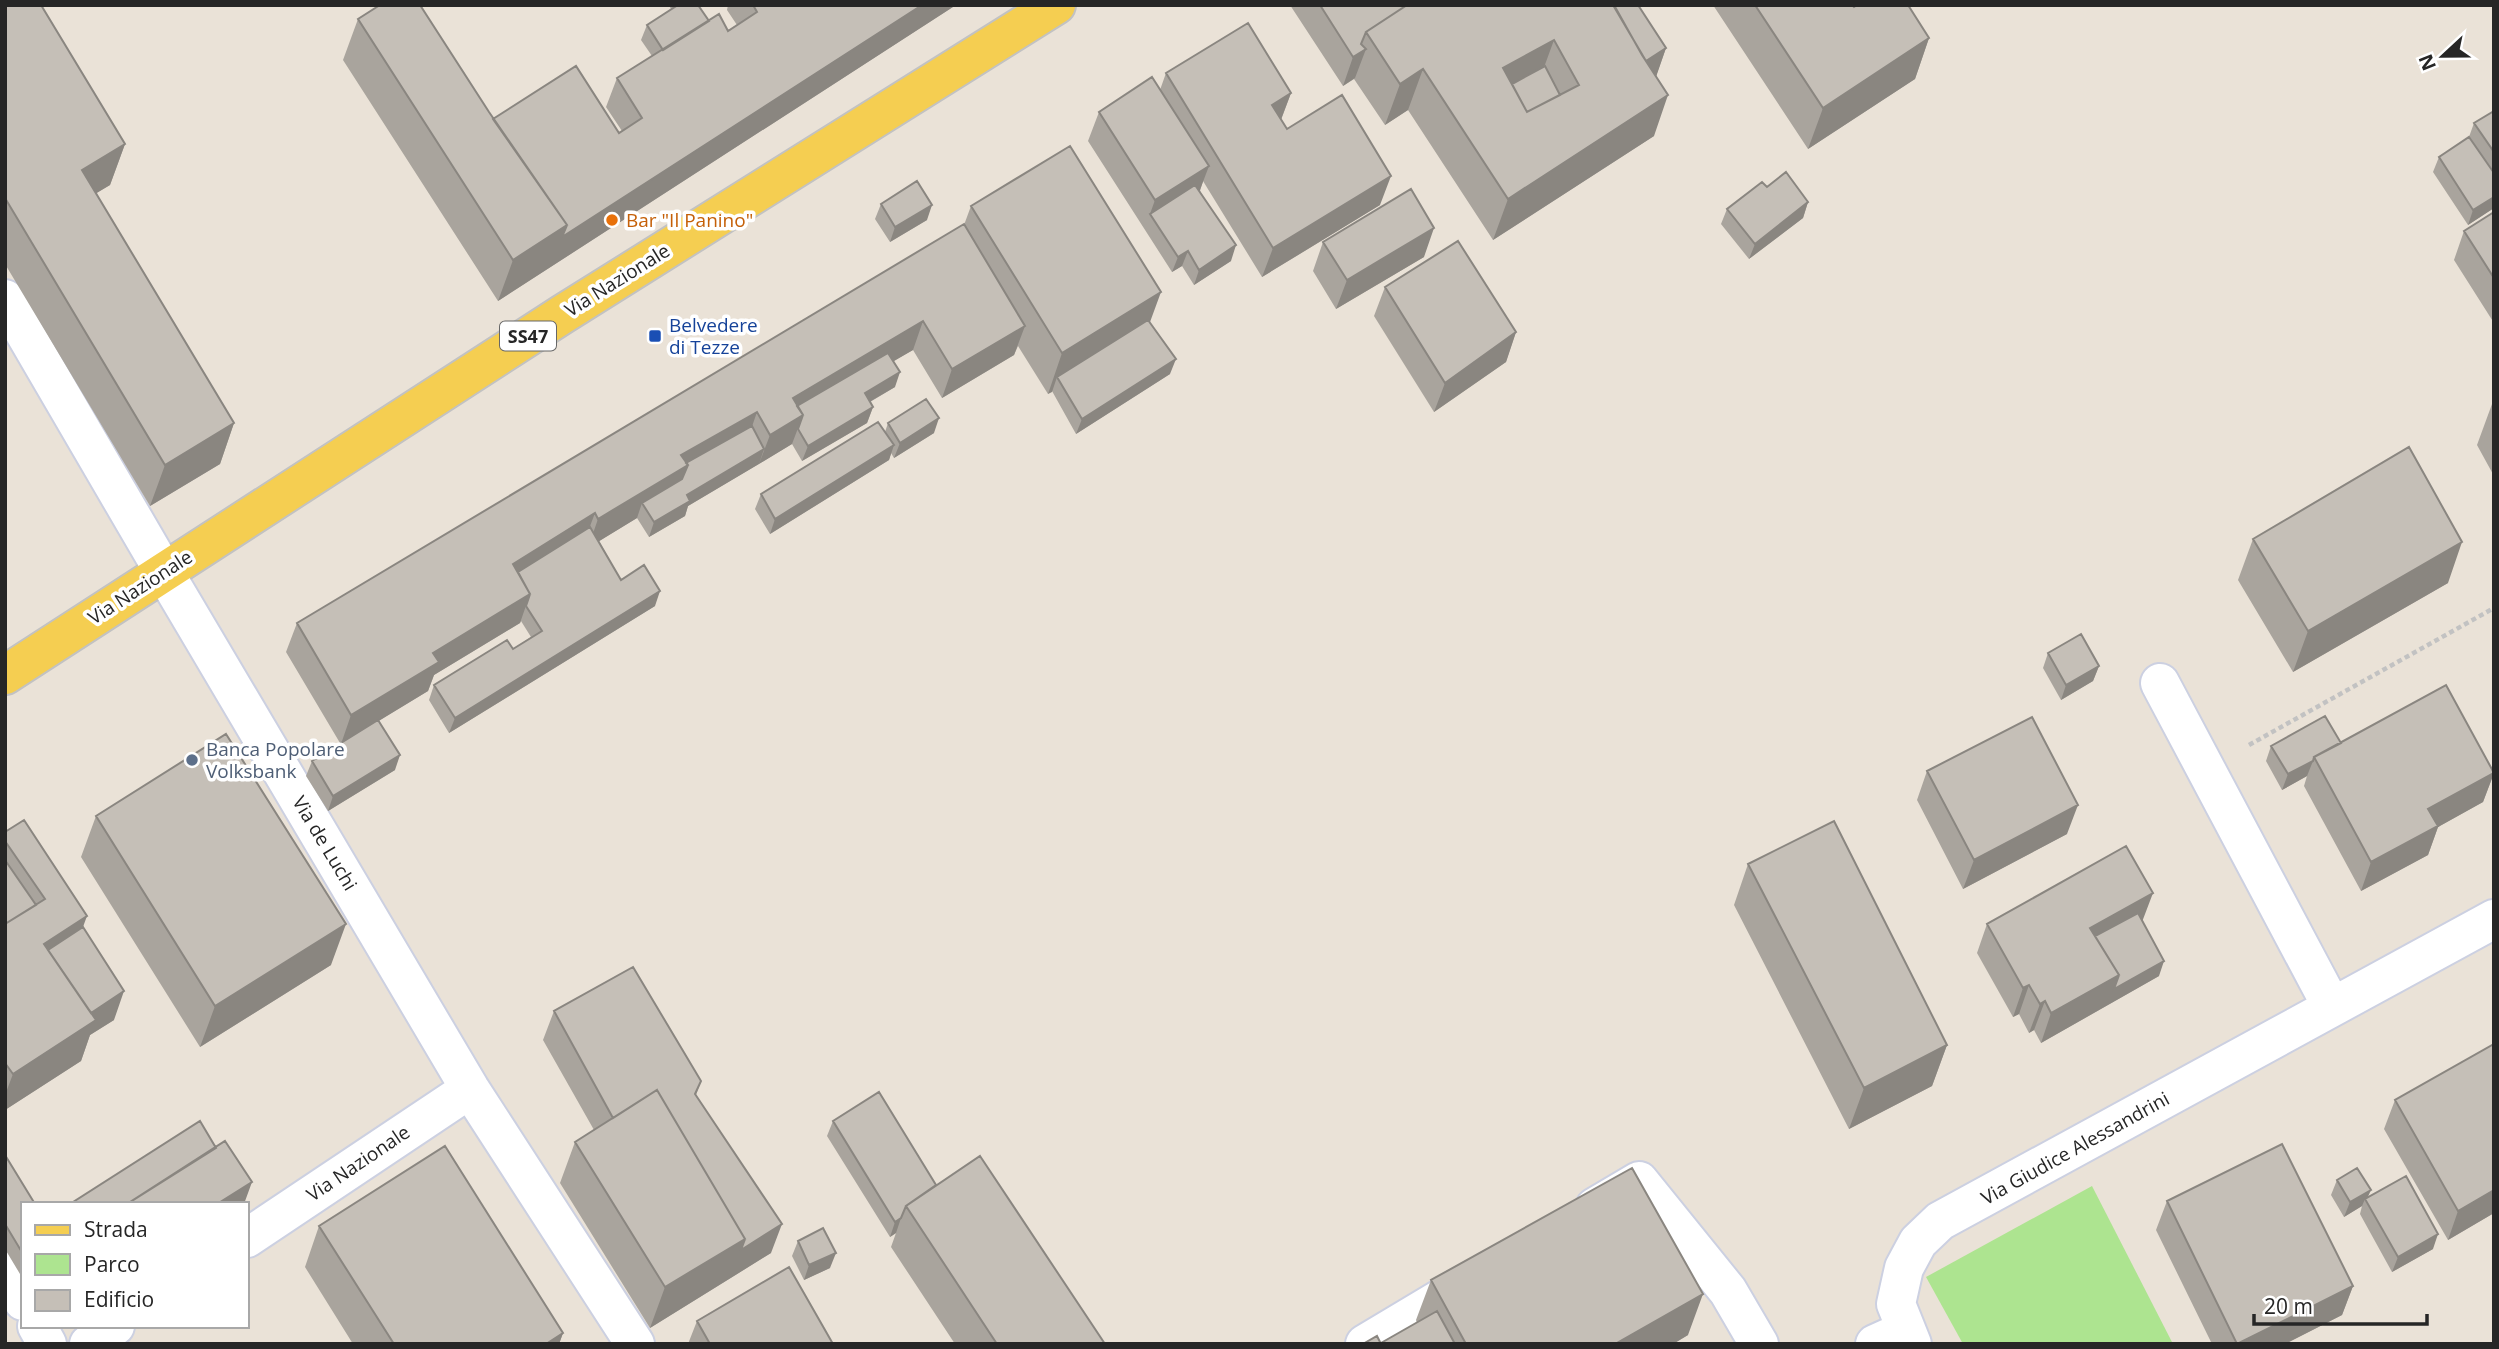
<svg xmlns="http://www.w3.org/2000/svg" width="2499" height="1349" viewBox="0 0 2499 1349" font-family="'Open Sans',sans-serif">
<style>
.green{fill:#ade490}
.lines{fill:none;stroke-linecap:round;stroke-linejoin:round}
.minor-casing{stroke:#ccd0e1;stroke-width:42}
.major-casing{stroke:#c2c2c2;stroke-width:42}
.path{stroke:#c2c2c2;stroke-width:4.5;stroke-dasharray:5 3.5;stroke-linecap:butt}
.minor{stroke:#fff;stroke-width:38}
.major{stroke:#f5ce51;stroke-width:38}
.wall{fill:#a9a49d}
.shaded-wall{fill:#8a8680}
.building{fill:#c5bfb7;stroke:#8a8680;stroke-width:2;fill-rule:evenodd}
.food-dot{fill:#e8710a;stroke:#fff;stroke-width:2.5}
.transit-dot{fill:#1a4fb4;stroke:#fff;stroke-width:2.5}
.service-dot{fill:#5c6f8a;stroke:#fff;stroke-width:2.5}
.labels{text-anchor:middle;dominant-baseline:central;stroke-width:7;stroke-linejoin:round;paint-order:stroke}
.shield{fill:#fff;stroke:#676767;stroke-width:2}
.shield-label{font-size:18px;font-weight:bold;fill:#262626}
.food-label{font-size:19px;fill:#c56008;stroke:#fff;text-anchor:start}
.street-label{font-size:19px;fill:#262626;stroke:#fff}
.transit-label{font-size:19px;fill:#164399;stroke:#fff;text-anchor:start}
.service-label{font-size:19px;fill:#4e5e75;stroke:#fff;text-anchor:start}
</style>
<rect width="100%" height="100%" fill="#eae2d7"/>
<path class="green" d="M2092,1186L2173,1344H1963L1926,1277Z"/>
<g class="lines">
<defs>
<path id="minor" d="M5,299L164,572L470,1089L635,1344
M2160,683L2332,1007
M1595,1207L1639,1181L1728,1291L1759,1344
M247,1238L470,1089
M5,1269L23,1301
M37,1326L47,1344
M89,1344L115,1326
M1365,1344L1462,1286
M1875,1344L1906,1330
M1912,1344L1896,1304L1904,1268L1918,1242L1940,1221L2494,919"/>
<path id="major" d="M5,675L563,314L1056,5"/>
</defs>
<use href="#minor" class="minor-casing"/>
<use href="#major" class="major-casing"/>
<path class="path" d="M2249,745L2494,608"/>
<use href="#minor" class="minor"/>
<use href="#major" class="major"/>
</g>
<path class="wall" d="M5,5L125,144L110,185L96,193L234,423L220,464L150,506L5,264Z
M669,5H698L709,21L728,31L737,25L727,10L728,5H956L498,301L343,60L358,19L493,119L619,133L622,131L606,107L617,78L652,56L641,40L647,25L671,9Z
M1290,5H1638L1666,48L1656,76L1654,136L1493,240L1408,110L1385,125L1354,79L1343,86Z
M1713,5H1852L1854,7L1929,38L1915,79L1808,149Z
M1166,73L1291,93L1281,120L1287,129L1380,205L1262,277L1203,181L1200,191L1231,261L1194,285L1182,266L1172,272L1088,141L1099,112L1160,90Z
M2494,111V208L2468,225L2433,172L2439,157L2469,137L2474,123Z
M1767,187L1808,202L1803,218L1749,259L1721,224L1727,209Z
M881,204L927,220L890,242L875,219Z
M971,206L1150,323L1170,374L1076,434L1052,391L1048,394L1018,346L1014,355L942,398L913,350L893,361L895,387L870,402L873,407L867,423L802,461L792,444L688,506L685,516L649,537L637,518L599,541L621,580L655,606L449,733L429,700L434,685L513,649L531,637L521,621L520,623L434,675L428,691L378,721L395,770L328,811L306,776L312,761L340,743L286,652L297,623L964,225Z
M2494,212V323L2454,260L2464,231Z
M1323,242L1424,257L1336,309L1313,271Z
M1385,287L1516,332L1506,362L1434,412L1374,316Z
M2494,403V476L2477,445L2492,404Z
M888,423L934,433L894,458L891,453L889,460L770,534L755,509L761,494L885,432Z
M2253,539L2448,583L2293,672L2238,580Z
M2048,653L2099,666L2093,681L2061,700L2043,668Z
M2341,743L2494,773L2483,802L2438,827L2428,855L2361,891L2304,786L2307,776L2282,790L2266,761L2271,746Z
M1927,771L2067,834L1963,889L1917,800Z
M96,816L331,965L200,1047L81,857Z
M5,830L83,927L114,1020L90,1035L81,1061L5,1110Z
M1748,864L1947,1045L1932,1086L1849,1129L1734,905Z
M2143,922L2159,976L2041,1043L2034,1030L2029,1033L2019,1014L2013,1017L1977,953L1987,924Z
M554,1011L701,1081L696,1095L771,1253L650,1328L560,1183L575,1142L594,1130L543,1040Z
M2494,1044V1213L2448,1240L2384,1129L2395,1100Z
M833,1121L936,1185L1105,1344H955L891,1247L896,1233L890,1237L827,1136Z
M5,1155L23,1204V1279L5,1249Z
M2337,1180L2368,1198L2433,1249L2392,1272L2360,1214L2362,1206L2344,1217L2331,1195Z
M2167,1201L2353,1286L2342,1315L2285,1344H2212L2156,1230Z
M319,1226L563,1333L559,1344H353L305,1267Z
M798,1241L830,1268L804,1280L792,1256Z
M1431,1280L1688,1335L1673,1344H1363L1381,1343L1417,1323L1416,1320Z
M697,1321L833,1344H688Z"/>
<path class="shaded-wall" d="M922,5H956L498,301L513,260L567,225Z
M1929,38L1915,79L1808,149L1823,108Z
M1554,40L1539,81L1499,103L1503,68Z
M1666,48L1656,77L1638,67Z
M1366,49L1355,78L1343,86L1353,57Z
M1423,69L1408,110L1385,125L1400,84Z
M1291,93L1280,122L1272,105Z
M1668,95L1654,136L1493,240L1508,199Z
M125,144L110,185L67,211L82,170Z
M1209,166L1198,195L1150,214L1155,200Z
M1391,176L1380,205L1262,277L1273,248Z
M2494,197V208L2468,225L2473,210Z
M1808,202L1803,218L1749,259L1755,244Z
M932,205L927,220L890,242L895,227Z
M1434,228L1424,257L1336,309L1347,280Z
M1236,245L1231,261L1194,285L1199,270Z
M1188,251L1182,266L1172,272L1178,257Z
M1161,292L1146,333L1057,377L1052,392L1048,394L1062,353Z
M923,321L913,350L793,420V398Z
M1025,326L1014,355L942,398L952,369Z
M1516,332L1506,362L1434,412L1445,383Z
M1176,359L1170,374L1076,434L1082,419Z
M900,372L895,387L859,408L865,393Z
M873,407L867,423L802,461L808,446Z
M757,412L747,441L677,495L642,503L637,518L588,548L598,519L681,455Z
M803,415L792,444L759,464L770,435Z
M939,418L934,433L894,458L900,443Z
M234,423L220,464L150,506L165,465Z
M894,445L889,460L770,534L775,519Z
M764,449L759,464L688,506L685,516L649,537L654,522L687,495Z
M595,513L584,542L513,587V564Z
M2462,542L2448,583L2293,672L2308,631Z
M660,591L655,606L449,733L455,718Z
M530,594L520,623L434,675L428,691L341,744L351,715L433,653Z
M2099,666L2093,681L2061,700L2066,685Z
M400,755L395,770L328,811L333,796Z
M2313,761L2307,776L2282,790L2288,774Z
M2494,773L2483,802L2438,827L2428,855L2361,891L2371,862L2428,809Z
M2078,805L2067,834L1963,889L1974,860Z
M2153,893L2142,922L2091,951L2090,928Z
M87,916L72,957L50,971L44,944Z
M346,924L331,965L200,1047L215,1006Z
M2164,961L2159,976L2041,1043L2051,1013L2119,975Z
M2029,985L2019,1014L2013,1017L2023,988Z
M124,991L114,1020L90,1035L81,1061L5,1110V1095L13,1074L82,1018Z
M2045,1001L2034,1030L2029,1033L2040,1004Z
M1947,1045L1932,1086L1849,1129L1864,1088Z
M252,1182L244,1204H217Z
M2371,1190L2366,1201L2365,1199L2362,1206L2344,1217L2350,1202Z
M2494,1190V1213L2448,1240L2458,1211Z
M901,1218L896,1233L890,1237L895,1222Z
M782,1224L771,1253L650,1328L665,1287L745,1239Z
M2438,1234L2433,1249L2392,1272L2398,1257Z
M836,1253L830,1268L804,1280L809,1265Z
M2353,1286L2342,1315L2285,1344H2238Z
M1703,1294L1688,1335L1673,1344H1615Z
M563,1333L559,1344H546Z"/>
<path class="building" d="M5,5H41L125,144L82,170L234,423L165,465L5,198Z
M380,5H420L489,112L567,225L513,260L358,19Z
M678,5H698L709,21L663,50L647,25Z
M753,5H922L562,237L567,225L493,119L576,66L619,133L642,118L617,78L719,14L728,31L757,12Z
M1320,5H1407L1366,32L1361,44L1366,49L1353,57Z
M1407,5H1614L1642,55L1668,95L1508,199L1423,69L1400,84L1366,32ZM1554,40L1579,85L1527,112L1503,68Z
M1613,5H1638L1666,48L1646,61Z
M1755,5H1852L1854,7L1857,5H1908L1929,38L1823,108Z
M1248,23L1291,93L1272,105L1287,129L1342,95L1391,176L1273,248L1166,73Z
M1545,66L1560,95L1527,112L1512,84Z
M1152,77L1209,166L1155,200L1099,112Z
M2494,111V152L2474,123Z
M2469,137L2494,173V197L2473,210L2439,157Z
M1070,146L1161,292L1062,353L971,206Z
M1786,172L1808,202L1755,244L1727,209L1762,182L1767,187Z
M917,181L932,205L895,227L881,204Z
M1195,185L1236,245L1199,270L1188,251L1178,257L1150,214Z
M1411,189L1434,228L1347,280L1323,242Z
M2494,212V278L2464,231Z
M964,224L1025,326L952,369L923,321L793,398L803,415L770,435L757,412L681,455L688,465L598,519L595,513L513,564L530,594L433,653L439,662L351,715L297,623Z
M1458,241L1516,332L1445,383L1385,287Z
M1148,320L1176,359L1082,419L1057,377Z
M888,353L900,372L865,393L873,407L808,446L798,429L803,415L797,406Z
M926,399L939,418L900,443L888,423Z
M878,422L894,445L775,519L761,494Z
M752,426L764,449L687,495L690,501L654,522L642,503L682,479L688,465L686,463Z
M2409,447L2462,542L2308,631L2253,539Z
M590,527L621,580L644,565L660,591L455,718L434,685L507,640L513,649L542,631L526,606L530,594L518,572Z
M2081,634L2099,666L2066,685L2048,653Z
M2446,685L2494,773L2428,809L2438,826L2371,862L2314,757Z
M2325,716L2341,743L2314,757L2313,761L2288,774L2271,746Z
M2032,717L2078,805L1974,860L1927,771Z
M378,720L400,755L333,796L312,761Z
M226,734L346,924L215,1006L96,816Z
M24,820L87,916L44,944L96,1020L13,1074L5,1063V924L45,899L5,841V832Z
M1834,821L1947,1045L1864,1088L1748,864Z
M2126,846L2153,893L2090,928L2119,975L2051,1013L2045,1001L2040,1004L2029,985L2023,988L1987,924Z
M5,860L36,905L5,924Z
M2138,913L2164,961L2114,989L2119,975L2095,936Z
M83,927L124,991L91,1013L48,950Z
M633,967L701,1081L695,1094L782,1224L741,1250L745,1239L657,1090L613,1118L554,1011Z
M2494,1044V1190L2458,1211L2395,1100Z
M657,1090L745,1239L665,1287L575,1142Z
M879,1092L936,1185L906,1206L901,1218L895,1222L833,1121Z
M200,1121L216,1148L127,1204H70Z
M225,1141L252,1182L217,1204H127Z
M2282,1144L2353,1286L2237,1344L2167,1201Z
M445,1146L563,1333L546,1344H394L319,1226Z
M5,1155L35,1204H23V1254L5,1224Z
M980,1156L1105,1344H997L906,1206Z
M1632,1168L1703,1294L1615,1344H1466L1431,1280Z
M2357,1168L2371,1190L2350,1202L2337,1180Z
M2406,1176L2438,1234L2398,1257L2365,1199Z
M823,1228L836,1253L809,1265L798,1241Z
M789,1267L833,1344H710L697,1321Z
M1437,1311L1455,1344L1381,1343Z
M1377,1336L1381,1344H1363Z"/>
<circle class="food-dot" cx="612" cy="220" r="7"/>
<rect class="transit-dot" x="648" y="329" width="14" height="14" rx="3.5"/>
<circle class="service-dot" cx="192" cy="760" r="7"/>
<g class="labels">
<rect class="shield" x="500" y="321.5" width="56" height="29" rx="5"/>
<g class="shield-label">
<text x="528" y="336">SS47</text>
</g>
<g class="food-label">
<text x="626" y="220">Bar "Il Panino"</text>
</g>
<g class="street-label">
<text transform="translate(617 280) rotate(-32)">Via Nazionale</text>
<text transform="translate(140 587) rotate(-33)">Via Nazionale</text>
<text transform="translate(325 843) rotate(59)">Via de Luchi</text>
<text transform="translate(2075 1148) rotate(-29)">Via Giudice Alessandrini</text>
<text transform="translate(358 1163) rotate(-34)">Via Nazionale</text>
</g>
<g class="transit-label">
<text x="669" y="325">Belvedere<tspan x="669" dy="22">di Tezze</tspan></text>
</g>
<g class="service-label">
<text x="206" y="749">Banca Popolare<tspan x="206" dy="22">Volksbank</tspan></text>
</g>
</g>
<rect width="2499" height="1349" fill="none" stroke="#262626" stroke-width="14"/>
<rect x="21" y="1202" width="228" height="126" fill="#ffffff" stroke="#a8a8a8" stroke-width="2"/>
<rect x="35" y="1225" width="35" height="10" fill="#f5ce51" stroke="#a8a8a8" stroke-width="2"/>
<text x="84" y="1237" font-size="21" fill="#262626">Strada</text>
<rect x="35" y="1254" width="35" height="21" fill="#ade490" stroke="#a8a8a8" stroke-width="2"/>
<text x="84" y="1272" font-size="21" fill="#262626">Parco</text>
<rect x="35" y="1290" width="35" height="21" fill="#c5bfb7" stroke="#a8a8a8" stroke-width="2"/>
<text x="84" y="1307" font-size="21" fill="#262626">Edificio</text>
<g transform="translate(2443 56) rotate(248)" stroke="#ffffff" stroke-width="5" paint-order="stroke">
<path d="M0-5L12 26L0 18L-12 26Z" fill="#262626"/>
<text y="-10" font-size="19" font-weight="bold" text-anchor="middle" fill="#262626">N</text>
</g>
<path d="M2254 1314v10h173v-10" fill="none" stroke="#262626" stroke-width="3.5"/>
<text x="2264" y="1314" font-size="21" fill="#262626" stroke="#ffffff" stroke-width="5" paint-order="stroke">20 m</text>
</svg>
